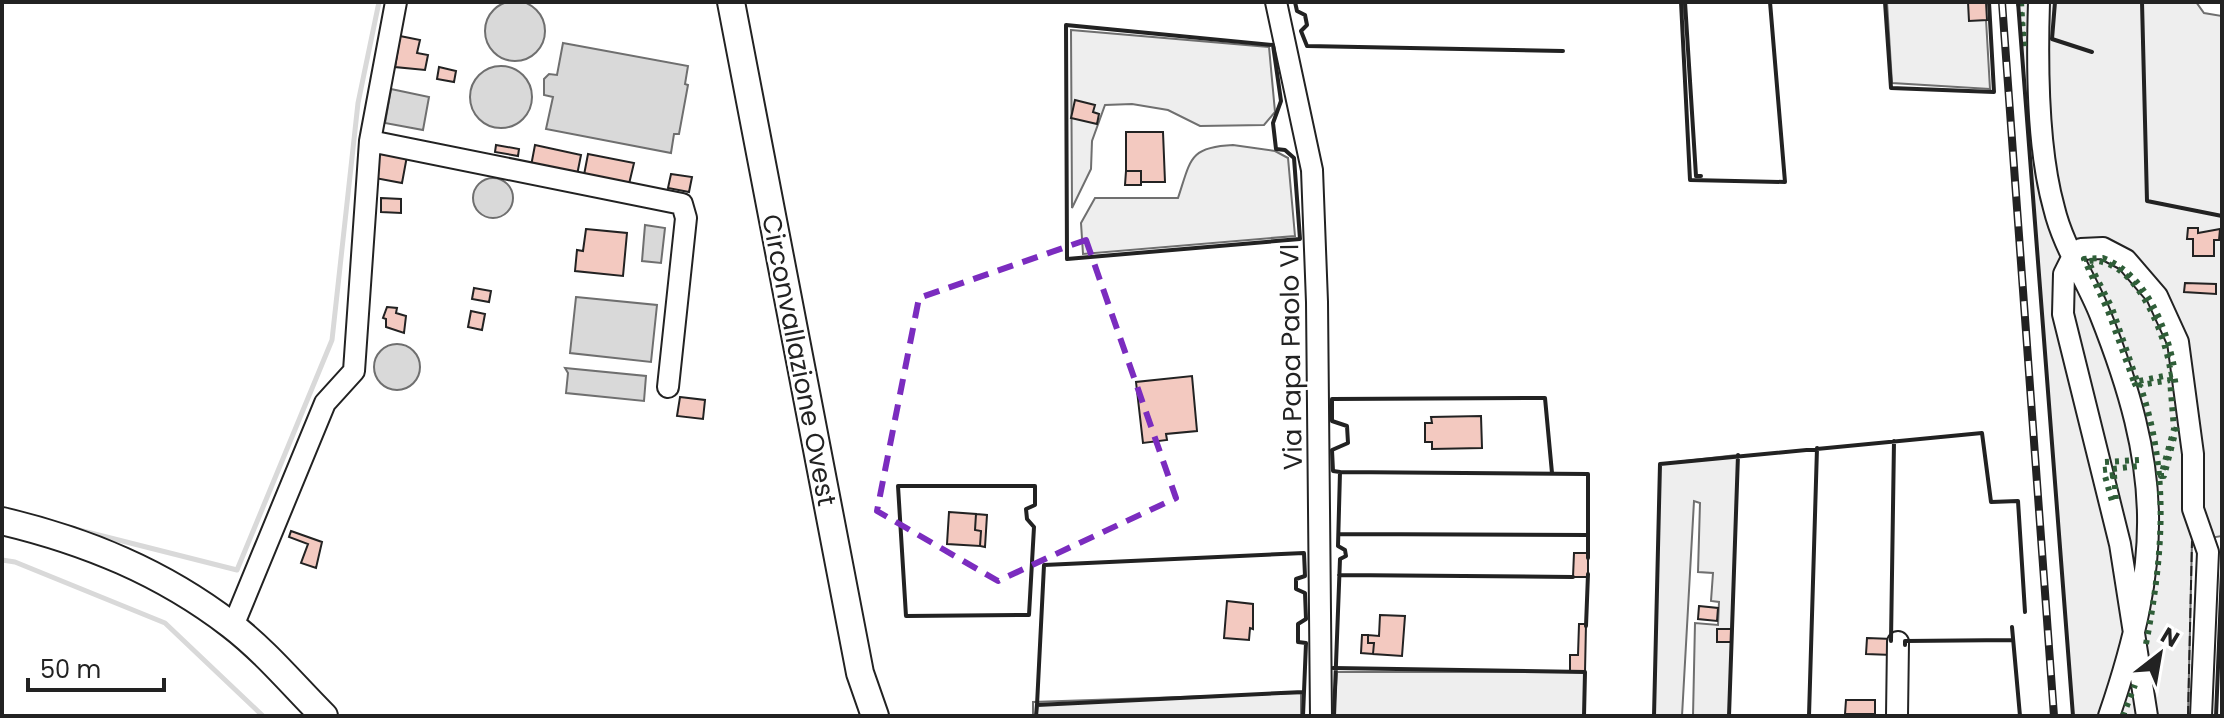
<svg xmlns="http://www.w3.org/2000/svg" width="2224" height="718" viewBox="0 0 2224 718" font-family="Poppins,sans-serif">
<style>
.green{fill:#eee;stroke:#6f6f6f;stroke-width:2}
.water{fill:#d9d9d9;stroke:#6f6f6f;stroke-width:2}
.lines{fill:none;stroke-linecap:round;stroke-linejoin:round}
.stream{stroke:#d9d9d9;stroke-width:5}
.building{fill:#f3c9c0;stroke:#222;stroke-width:2}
.minor-casing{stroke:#222;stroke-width:24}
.major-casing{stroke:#222;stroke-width:30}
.minor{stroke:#fff;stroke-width:20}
.major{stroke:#fff;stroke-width:26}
.rail-casing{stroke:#222;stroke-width:8}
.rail{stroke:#fff;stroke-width:5;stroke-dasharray:15;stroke-linecap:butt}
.hedge{stroke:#2f5e38;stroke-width:6;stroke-dasharray:4 6;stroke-linecap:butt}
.fence{stroke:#222;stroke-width:2;stroke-dasharray:10 4;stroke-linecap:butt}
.wall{stroke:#222;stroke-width:4}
.marked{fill:none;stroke:#7b2cbf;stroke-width:6;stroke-dasharray:16 10;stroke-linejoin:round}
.labels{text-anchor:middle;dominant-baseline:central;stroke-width:6;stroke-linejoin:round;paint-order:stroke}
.street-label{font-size:26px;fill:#222;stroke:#fff}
</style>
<rect width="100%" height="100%" fill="#fff"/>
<path class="green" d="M1887,2H1985L1990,89L1892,83Z
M2018,2H2196L2204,13L2222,16V536L2192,541L2188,716H2073Z
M1071,30L1269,47L1275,112L1264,125L1200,126L1168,110L1132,104L1105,105L1092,141L1091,169L1072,208Z
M1233,145L1275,151L1288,158L1295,236L1083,254L1081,223L1095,198H1178C1191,159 1189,147 1233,145Z
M1738,455L1729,716H1693L1695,623L1718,625L1719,602L1711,601L1713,573L1698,572L1700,503L1694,501L1682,716H1654L1660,464Z
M1337,672H1585L1584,716H1334Z
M1301,693V716H1033V702Z"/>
<path class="water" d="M485 31a30 30 0 1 1 60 0a30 30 0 1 1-60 0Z
M563,43L688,66L685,84L688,85L679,134H674L671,153L546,129L553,97L544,95V79L549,74L557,75Z
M470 97a31 31 0 1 1 62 0a31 31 0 1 1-62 0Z
M391,89L429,97L423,130L385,123Z
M473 198a20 20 0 1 1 40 0a20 20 0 1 1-40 0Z
M645,225L665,228L661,263L642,261Z
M576,297L657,305L651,362L570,353Z
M374 367a23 23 0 1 1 46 0a23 23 0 1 1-46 0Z
M565,368L646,376L644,401L566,393L568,373Z"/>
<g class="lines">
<path class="stream" d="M71,528L237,570L332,340L358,103L379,2
M2,560L15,562L165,623L263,716"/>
</g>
<path class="building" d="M1968,2H1986L1987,20L1969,21Z
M400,36L420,40L417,53L428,55L425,70L395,67Z
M439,67L456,71L454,82L437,79Z
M1075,100L1095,105L1093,112L1099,114L1097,124L1071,118Z
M1126,132H1163L1165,182H1141V171H1126Z
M496,145L519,149L518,156L495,152Z
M535,145L581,155L577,175L531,166Z
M380,151L407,156L402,183L375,178Z
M588,154L634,163L629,184L584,175Z
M1126,171H1141V185H1125Z
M671,174L692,177L689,192L668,188Z
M381,198L401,199V213L381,212Z
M2188,228H2198V233L2220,229L2219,240H2214V256H2193V239H2187Z
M586,229L627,233L623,276L575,271L577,250L583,251Z
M2185,283L2216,284V294L2184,292Z
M474,288L491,291L489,302L472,299Z
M387,307L397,308L396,313L406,316L404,333L386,327V319L383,318Z
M471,311L485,314L482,330L468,327Z
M1192,376L1197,431L1166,434L1167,440L1143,443L1136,382Z
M680,397L705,400L703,419L677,416Z
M1481,416L1482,448L1432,449V442H1425V423H1432L1431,417Z
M949,512L976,514L975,530L981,531L980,546L947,544Z
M976,514L987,515L985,547L980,546L981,531L975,530Z
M291,531L322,542L316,568L301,563L308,544L289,537Z
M1574,553H1588V577H1573Z
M1227,601L1253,604V629L1250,628L1249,640L1224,638Z
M1699,606L1718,608L1717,621L1698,619Z
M1380,615L1405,616L1402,656L1373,654L1374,643H1368V635L1379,636Z
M1579,624H1586L1585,672H1570V655H1578Z
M1717,629H1731V642H1717Z
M1362,635H1368V643H1374L1373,654L1361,653Z
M1867,638L1892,639V655L1866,654Z
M1846,700H1875V714H1845Z"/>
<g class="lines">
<defs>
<path id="minor" d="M1276,2L1312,170L1317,302L1321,716
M2039,2C2037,65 2037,147 2054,208C2063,246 2086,279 2100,314C2162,470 2163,558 2109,716
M370,141L682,204L686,218L668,387
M233,626L325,403L354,371L370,141L396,2
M1897,716L1898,642
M2147,716L2120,544L2063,314L2064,274L2073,256L2081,249L2103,248L2126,260L2157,296L2178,342L2193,454V509L2208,552L2201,716"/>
<path id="major" d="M731,2L860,673L875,716
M2,521C86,541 162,572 231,625C265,651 294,686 324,716"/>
</defs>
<use href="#minor" class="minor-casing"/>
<use href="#major" class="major-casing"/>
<use href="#minor" class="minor"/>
<use href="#major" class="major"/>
<defs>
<path id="rail" d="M2002,2L2054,716"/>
</defs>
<use href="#rail" class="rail-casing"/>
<use href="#rail" class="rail"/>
<path class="hedge" d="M2019,2L2024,49L2021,2
M2103,258C2146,274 2166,326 2174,367L2170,368C2164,332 2135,256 2088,261L2112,308L2137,381L2134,382L2108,311L2084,259Z
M2136,386L2134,382L2174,374L2176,387
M2105,462L2139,460
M2103,470L2139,466
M2114,475L2116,500L2112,501L2105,476Z
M2146,644C2163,556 2170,472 2140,385L2170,380L2174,429L2161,476H2164L2178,422
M2123,716L2135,685"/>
<path class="fence" d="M2188,716L2192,541"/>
<path class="wall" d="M1295,2L1297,11L1305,15L1307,25L1301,31L1307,46L1563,51
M1681,2L1690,180L1785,182L1770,2
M1685,2L1696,176H1701
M1885,2L1891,88L1994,92L1989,2
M2018,2L2073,716
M2055,2L2052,39L2092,52
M2142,2L2147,201L2222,216
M1066,25L1273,45L1281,101L1273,123L1276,149L1285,150L1294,158L1300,239L1067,259Z
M1340,472L1333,471L1332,450L1348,443L1347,426L1332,421V399L1545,398L1552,473
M898,486H1035V505L1026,509L1027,519L1034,527L1029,615L906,616Z
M1339,534L1588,535
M1339,575L1573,577
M1586,626L1588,574
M2012,627L2020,716
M1891,641L1894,441
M1905,645V641L2013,640
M1333,668L1585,672L1584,716
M1037,705L1044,565L1304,553L1305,576L1296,579V589L1305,593L1306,619L1298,624V642L1306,643L1303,716
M1036,716L1037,705L1303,692
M1334,716L1340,559L1346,556L1345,550L1338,546L1340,472L1588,474V558
M1654,716L1660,464L1982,433L1991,502L2018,501L2025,612
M1729,716L1738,455
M1809,716L1817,448
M2216,716L2222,571"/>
</g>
<path class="marked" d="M1086,240L1176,498L998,581L877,511L919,298Z"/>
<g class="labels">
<g class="street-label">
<text transform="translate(1291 357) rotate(-91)">Via Papa Paolo VI</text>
<text transform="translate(799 360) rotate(79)">Circonvallazione Ovest</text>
</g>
</g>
<rect width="2224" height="718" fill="none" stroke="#222222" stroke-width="8"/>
<g transform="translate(2160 654) rotate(31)" stroke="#ffffff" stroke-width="6" paint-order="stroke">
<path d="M0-6L14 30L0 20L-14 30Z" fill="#222222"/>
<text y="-12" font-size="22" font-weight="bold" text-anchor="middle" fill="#222222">N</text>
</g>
<path d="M28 678v12h136v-12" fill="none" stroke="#222222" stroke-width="4"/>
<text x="40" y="678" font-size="24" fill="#222222" stroke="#ffffff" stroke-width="6" paint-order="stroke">50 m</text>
</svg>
